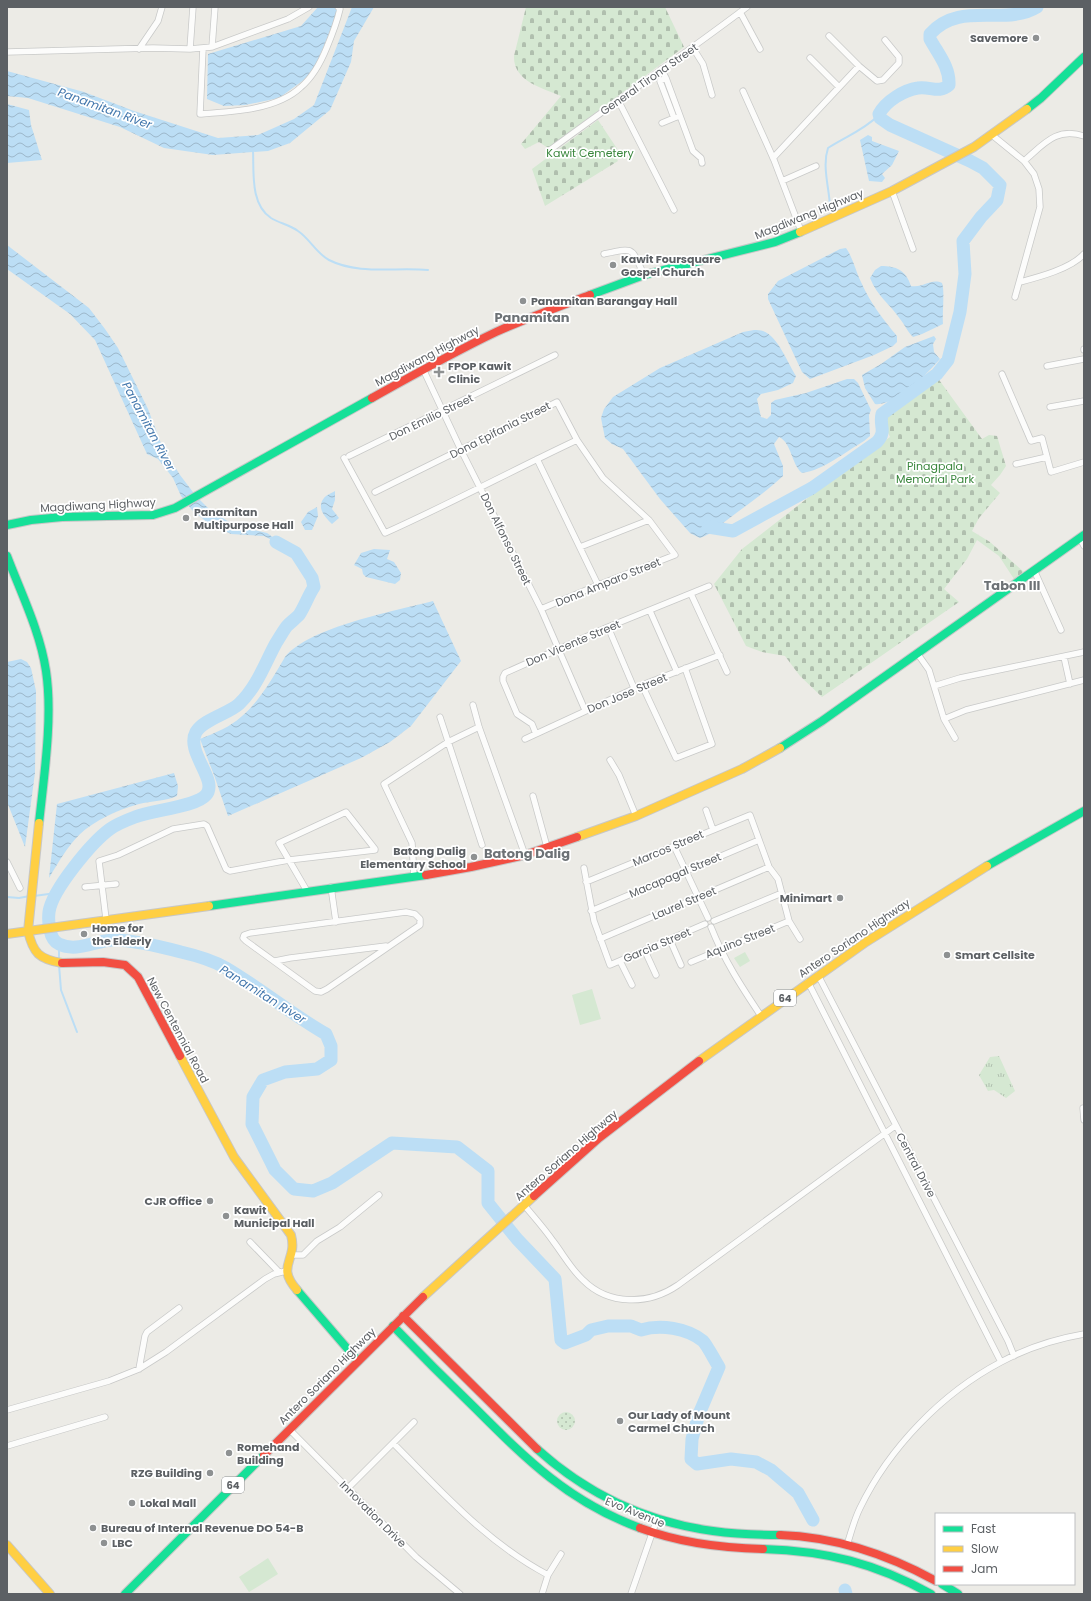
<svg xmlns="http://www.w3.org/2000/svg" width="1091" height="1601" viewBox="0 0 1091 1601" font-family="Poppins,sans-serif">
<style>
.grass{fill:url(#grass-dots)}
.cemetery{fill:url(#cemetery-stones)}
.park{fill:url(#park-tufts)}
.pitch{fill:#d5e8d2}
.water{fill:url(#water-waves)}
.lines{fill:none;stroke-linecap:round;stroke-linejoin:round}
.stream{stroke:#bcdef5;stroke-width:2}
.river{stroke:#bcdef5;stroke-width:13}
.street-casing{stroke:#c8c9c8;stroke-width:7}
.fast-casing{stroke:#c7c7c7;stroke-width:10}
.slow-casing{stroke:#c7c7c7;stroke-width:10}
.jam-casing{stroke:#c7c7c7;stroke-width:10}
.street{stroke:#fcfcfb;stroke-width:5.5}
.fast{stroke:#16e098;stroke-width:8}
.slow{stroke:#ffcf43;stroke-width:8}
.jam{stroke:#f24e42;stroke-width:8}
.poi-dot{fill:#8e9192;stroke:#fff;stroke-width:1.5}
.labels{text-anchor:middle;dominant-baseline:central;stroke-width:3.5;stroke-linejoin:round;paint-order:stroke}
.shield{fill:#fff;stroke:#8d9092;stroke-width:1}
.shield-label{font-size:10px;font-weight:bold;fill:#5c6064}
.poi-label{font-size:11px;font-weight:bold;fill:#5c6064;stroke:#fff;text-anchor:start}
.street-label{font-size:11px;fill:#5c6064;stroke:#fff}
.park-label{font-size:11px;fill:#39863c;stroke:#fff}
.water-label{font-size:12px;font-style:italic;fill:#4478ad;stroke:#fff}
.quarter-label{font-size:13px;font-weight:bold;fill:#6d7276;stroke:#fff}
</style>
<defs>
<pattern id="grass-dots" width="8" height="8" patternUnits="userSpaceOnUse"><rect width="8" height="8" fill="#d5e8d2"/><path d="M2 2h.1M6 6h.1" fill="none" stroke="#b0bfae" stroke-width="1.8" stroke-linecap="round"/></pattern>
<pattern id="cemetery-stones" width="16" height="16" patternUnits="userSpaceOnUse"><rect width="16" height="16" fill="#d5e8d2"/><path d="M2 7V4a2 2 0 0 1 4 0v3zM10 15v-3a2 2 0 0 1 4 0v3z" fill="#b0bfae"/></pattern>
<pattern id="park-tufts" width="24" height="20" patternUnits="userSpaceOnUse"><rect width="24" height="20" fill="#d5e8d2"/><path d="M3 7l-1-3M5 7V3M7 7l1-3M15 17l-1-3M17 17v-4M19 17l1-3" fill="none" stroke="#b0bfae"/></pattern>
<pattern id="water-waves" width="16" height="10" patternUnits="userSpaceOnUse"><rect width="16" height="10" fill="#bcdef5"/><path d="M0 5q4-4 8 0t8 0" fill="none" stroke="#9cb7ca"/></pattern>
</defs>
<rect width="100%" height="100%" fill="#ecebe6"/>
<path class="grass" d="M557 1421a9 9 0 1 1 18 0a9 9 0 1 1-18 0Z"/>
<path class="cemetery" d="M526,7H665L684,47L548,148L539,142L525,149L521,144L561,96C542,88 513,81 514,56Z
M598,120L618,150L614,155L618,161L545,206L532,169Z
M937,377L982,439L989,435L997,436L1006,466L1000,475L991,485L1000,493L979,518L972,531L990,542L1024,572L1014,579L999,556L977,540L967,559L944,589L959,602L822,697L800,676L785,656L762,652L746,646L714,584L742,549L845,469L890,437L884,423V416Z"/>
<path class="park" d="M999,1056L1015,1091L1006,1098L994,1090L988,1091L979,1075L990,1057Z"/>
<path class="pitch" d="M745,952L750,961L740,967L734,958Z
M592,989L601,1019L580,1025L572,995Z
M268,1558L278,1574L249,1592L239,1577Z"/>
<path class="water" d="M318,7H335L339,10L312,74L279,98L245,105L224,106L207,99L208,54L301,26Z
M352,7H374L354,41L351,62L330,110L290,143L268,151L213,155L164,148L120,127L28,98L7,96V71L84,92L134,111L218,138L258,135L294,119L314,105Z
M7,104L29,110L31,125L42,160L7,163Z
M868,135L872,137V141L899,151L892,165L882,174L885,178L882,182L869,181L860,140Z
M7,245L89,308L105,329L118,348L148,409L162,446L180,475L196,496L208,508L221,517L236,526L267,533L291,550L264,536L231,534L208,523L192,510L181,496L173,478L158,459L147,454L95,340L70,314L7,269Z
M846,248C853,258 856,272 861,282C871,304 882,318 897,336V342L893,346L874,355L810,379L802,372L768,299V294L778,281L840,249Z
M881,266C896,266 906,270 911,286C924,288 931,278 942,283C945,290 942,314 943,324L922,334L913,337C907,331 905,325 900,319C890,304 877,296 870,278L875,270Z
M754,330C757,330 761,330 763,331C778,336 788,364 796,376L793,383L778,390L761,394L757,399L761,417L767,419L771,415V403L775,400L806,393L847,379H854L858,383L871,410L869,415L870,436L864,441C845,452 824,470 802,473C791,464 792,443 779,437L774,444L783,466V476C767,491 748,504 731,517C720,525 712,534 700,538L690,533L660,499L623,449L612,444L605,438L601,418L604,409L613,397L660,368L743,332Z
M934,336L936,339L933,344L934,352L940,359C928,373 894,407 875,404L865,388L862,375L881,364L905,347Z
M335,491V500L332,509L339,518L332,524C325,517 316,508 324,498C326,495 332,493 335,491Z
M317,507L318,516L312,530H305L301,522L308,512Z
M374,549L390,550L387,559L394,562L401,573L400,580L395,584L366,577L363,574L362,569L354,565L361,553Z
M433,601L461,661L411,726L390,742L361,758L228,816L214,775L200,739C207,736 215,733 223,729C252,715 269,684 285,657C309,627 395,611 433,601Z
M21,659L27,662L31,668L36,691L35,773L25,847L7,802V662Z
M174,773L178,786L177,796C166,801 151,801 139,804C117,810 95,820 79,835C67,847 58,863 49,878L57,804Z"/>
<g class="lines">
<path class="stream" d="M253,150C254,172 250,204 271,218C279,223 290,225 298,231C310,239 316,253 329,260C358,275 396,267 428,270
M830,206C829,187 822,166 828,148C845,137 864,130 879,115
M34,896L56,893
M7,897L19,898L30,896
M59,944V960
M59,965L61,990L77,1032"/>
<path class="river" d="M708,527L733,531L812,488L877,442C887,431 879,426 882,414L937,374L948,360L960,312L965,274L963,241L981,217L997,200L1000,185L983,168L970,161L890,125L880,118L879,114C886,101 904,90 918,88C930,86 939,94 949,85C950,67 938,54 930,39V34C960,0 1005,27 1037,7
M276,542L296,553L312,578L314,587C308,596 305,606 299,615C295,619 291,622 287,626C283,631 280,637 276,643C265,663 257,687 239,704C228,714 204,719 196,732C185,752 219,780 206,795C196,807 152,810 135,817C127,820 117,824 110,829C92,842 52,890 49,912C48,921 49,940 59,944C77,953 96,940 114,940C133,940 162,947 181,952C194,955 214,961 226,968C260,988 291,1014 326,1034L331,1046V1060L317,1069L285,1072L263,1080L253,1097L252,1124L275,1170L294,1189L313,1191L332,1183L392,1143L457,1147L488,1171V1203L517,1239L555,1279L561,1340L565,1343L586,1335L591,1330L608,1326H631L641,1330C660,1324 687,1328 703,1341C707,1345 715,1361 719,1367L699,1414L692,1439L691,1459L697,1464L731,1459L756,1462L771,1470L798,1493L813,1520
M845,1590L846,1594"/>
<defs>
<path id="street" d="M740,12L760,49
M829,36L859,66L877,81L883,80L899,63V57L885,40
M212,47L215,7
M203,48L200,114C231,112 277,110 301,87C314,76 321,62 327,47C332,35 337,22 340,9L338,7
M693,48L703,64L712,95
M139,49L158,21L162,7
M190,49L193,7
M7,52L153,48L190,49L212,47L288,19L309,7
M810,58L839,87
M661,69L666,78L693,151L701,158L702,163
M666,78L660,81L674,118L680,116
M743,91L774,160L801,231
M618,100L674,210
M662,123L674,118
M992,135L1024,161L1034,174L1039,189L1040,207L1015,297
M550,150C615,102 682,56 747,7
M773,158L859,66
M1024,161C1044,144 1056,127 1084,136
M782,181L816,166
M892,191L913,249
M604,254C635,247 631,247 644,275
M1020,282C1039,277 1070,269 1084,254
M1084,349V350
M1047,366L1084,359
M423,369L461,450L541,609L585,710
M1002,374L1031,441L1042,438L1051,472L1084,462
M1050,407L1084,401
M349,456L555,355
M344,458L385,533C450,504 513,470 577,440
M537,459L598,585
M1016,464L1047,457
M375,492L557,402L577,440L603,478L649,520L675,555L598,585L541,609
M1080,538L1084,546
M580,547L649,520
M1034,570L1061,630
M691,594L727,672
M650,611L677,672
M608,627L634,688
M917,653L929,670L944,719L955,738
M1064,657L1070,684
M642,685L676,758L712,744L685,668
M934,686L960,678L1084,652
M473,705L479,727L525,855
M440,717L482,845
M944,719L966,710L1084,680
M536,734L532,724L517,714L503,681V677L505,673L608,627L709,586
M525,739L642,685L720,655
M610,760L619,775L636,816
M533,796L547,847
M706,810L713,830
M674,846L708,918
M7,862L20,888
M584,868L594,921L610,965L705,924
M414,877L412,843L384,784L448,742L479,727
M586,882L750,815L769,867L778,879L789,921L800,939
M85,887L116,884
M331,887L336,922
M591,911L759,840
M406,912L415,914L420,919V925L327,989L321,992L315,991L246,941L243,938L244,935L250,933Z
M106,919L99,861L118,855L173,829L204,824L207,826L226,869L230,871L289,860L375,850V849L346,812L279,843L307,891
M714,921L782,893
M711,927C724,960 741,986 761,1016
M600,939L769,867
M670,940L681,965
M645,951L656,975
M275,961L290,958L386,946
M620,961L632,985
M691,962L789,921
M818,975L1008,1341L1014,1356
M808,982L1001,1362
M1084,1108H1083L1084,1120
M524,1205C534,1217 544,1228 553,1241C563,1254 571,1269 583,1280C609,1306 649,1305 678,1285L895,1126
M250,1242L279,1272
M292,1255H303L317,1241L340,1227L379,1195
M139,1369L145,1336L147,1332L179,1308
M7,1410L109,1381L139,1369L166,1352L265,1279L274,1274L286,1271
M289,1429L416,1557L460,1594
M393,1443C442,1492 486,1542 548,1575
M7,1446L105,1417
M348,1488L414,1422
M847,1545C851,1533 854,1520 860,1508C889,1448 942,1393 1001,1362C1027,1348 1055,1339 1084,1334
M542,1594L548,1575L561,1554
M631,1594L657,1519"/>
<path id="fast" d="M1027,109L1041,98L1084,57
M590,295L644,275L775,242L800,232
M7,525L31,520L62,517L153,515L175,508L372,398
M7,556C21,593 40,631 46,671C53,717 44,776 39,823
M780,748L822,721L1084,535
M987,866L1084,811
M209,906L426,875
M297,1290L358,1361
M393,1326C420,1354 447,1381 475,1408C527,1460 569,1502 640,1528
M537,1449C587,1494 646,1522 713,1531C735,1534 758,1535 780,1535
M763,1549C827,1551 875,1563 931,1594
M942,1584L958,1594
M125,1594L264,1455"/>
<path id="slow" d="M800,232L892,191L974,147L1027,109
M39,823L28,931C33,953 39,959 62,963
M577,837L636,816L742,769L780,748
M7,934L209,906
M180,1056L234,1157L291,1235C298,1261 275,1265 297,1290
M699,1061L866,942L987,866
M423,1297L534,1196
M7,1545L50,1594"/>
<path id="jam" d="M372,398C413,375 454,352 496,332C527,318 558,307 590,295
M426,875L471,867L525,855L577,837
M62,963L103,962L125,965L138,977L180,1056
M534,1196L599,1138L699,1061
M403,1316L537,1449
M264,1455L423,1297
M640,1528C680,1543 721,1548 763,1549
M780,1535C836,1537 887,1554 936,1581"/>
</defs>
<use href="#street" class="street-casing"/>
<use href="#fast" class="fast-casing"/>
<use href="#slow" class="slow-casing"/>
<use href="#jam" class="jam-casing"/>
<use href="#street" class="street"/>
<use href="#fast" class="fast"/>
<use href="#slow" class="slow"/>
<use href="#jam" class="jam"/>
</g>
<g class="poi-dot">
<circle cx="1036" cy="38" r="4"/>
<circle cx="613" cy="265" r="4"/>
<circle cx="523" cy="301" r="4"/>
<path d="M437 366h4v4h4v4h-4v4h-4v-4h-4v-4h4z"/>
<circle cx="186" cy="518" r="4"/>
<circle cx="474" cy="857" r="4"/>
<circle cx="840" cy="898" r="4"/>
<circle cx="84" cy="934" r="4"/>
<circle cx="947" cy="955" r="4"/>
<circle cx="210" cy="1201" r="4"/>
<circle cx="226" cy="1216" r="4"/>
<circle cx="620" cy="1421" r="4"/>
<circle cx="229" cy="1453" r="4"/>
<circle cx="210" cy="1473" r="4"/>
<circle cx="132" cy="1503" r="4"/>
<circle cx="93" cy="1528" r="4"/>
<circle cx="104" cy="1543" r="4"/>
</g>
<g class="labels">
<g class="shield">
<rect x="774" y="990" width="22" height="16" rx="3"/>
<rect x="222" y="1477" width="22" height="16" rx="3"/>
</g>
<g class="shield-label">
<text x="785" y="998">64</text>
<text x="233" y="1485">64</text>
</g>
<g class="poi-label">
<text x="1028" y="38" text-anchor="end">Savemore</text>
<text x="621" y="259">Kawit Foursquare<tspan x="621" dy="13">Gospel Church</tspan></text>
<text x="531" y="301">Panamitan Barangay Hall</text>
<text x="448" y="366">FPOP Kawit<tspan x="448" dy="13">Clinic</tspan></text>
<text x="194" y="512">Panamitan<tspan x="194" dy="13">Multipurpose Hall</tspan></text>
<text x="466" y="851" text-anchor="end">Batong Dalig<tspan x="466" dy="13">Elementary School</tspan></text>
<text x="832" y="898" text-anchor="end">Minimart</text>
<text x="92" y="928">Home for<tspan x="92" dy="13">the Elderly</tspan></text>
<text x="955" y="955">Smart Cellsite</text>
<text x="202" y="1201" text-anchor="end">CJR Office</text>
<text x="234" y="1210">Kawit<tspan x="234" dy="13">Municipal Hall</tspan></text>
<text x="628" y="1415">Our Lady of Mount<tspan x="628" dy="13">Carmel Church</tspan></text>
<text x="237" y="1447">Romehand<tspan x="237" dy="13">Building</tspan></text>
<text x="202" y="1473" text-anchor="end">RZG Building</text>
<text x="140" y="1503">Lokal Mall</text>
<text x="101" y="1528">Bureau of Internal Revenue DO 54-B</text>
<text x="112" y="1543">LBC</text>
</g>
<g class="street-label">
<text transform="translate(649 79) rotate(-35)">General Tirona Street</text>
<text transform="translate(809 214) rotate(-22)">Magdiwang Highway</text>
<text transform="translate(427 356) rotate(-28)">Magdiwang Highway</text>
<text transform="translate(431 417) rotate(-26)">Don Emilio Street</text>
<text transform="translate(500 430) rotate(-27)">Dona Epifania Street</text>
<text transform="translate(98 505) rotate(-3)">Magdiwang Highway</text>
<text transform="translate(506 539) rotate(64)">Don Alfonso Street</text>
<text transform="translate(608 582) rotate(-22)">Dona Amparo Street</text>
<text transform="translate(573 643) rotate(-23)">Don Vicente Street</text>
<text transform="translate(627 693) rotate(-23)">Don Jose Street</text>
<text transform="translate(668 848) rotate(-23)">Marcos Street</text>
<text transform="translate(675 875) rotate(-23)">Macapagal Street</text>
<text transform="translate(684 903) rotate(-23)">Laurel Street</text>
<text transform="translate(854 938) rotate(-34)">Antero Soriano Highway</text>
<text transform="translate(740 941) rotate(-22)">Aquino Street</text>
<text transform="translate(657 945) rotate(-23)">Garcia Street</text>
<text transform="translate(178 1030) rotate(62)">New Centennial Road</text>
<text transform="translate(566 1155) rotate(-41)">Antero Soriano Highway</text>
<text transform="translate(916 1165) rotate(62)">Central Drive</text>
<text transform="translate(327 1376) rotate(-45)">Antero Soriano Highway</text>
<text transform="translate(635 1512) rotate(22)">Evo Avenue</text>
<text transform="translate(373 1514) rotate(45)">Innovation Drive</text>
</g>
<g class="park-label">
<text x="590" y="153">Kawit Cemetery</text>
<text x="935" y="466">Pinagpala<tspan x="935" dy="13">Memorial Park</tspan></text>
</g>
<g class="water-label">
<text transform="translate(105 108) rotate(20)">Panamitan River</text>
<text transform="translate(149 426) rotate(62)">Panamitan River</text>
<text transform="translate(263 994) rotate(32)">Panamitan River</text>
</g>
<g class="quarter-label">
<text x="532" y="317">Panamitan</text>
<text x="1012" y="585">Tabon III</text>
<text x="527" y="853">Batong Dalig</text>
</g>
</g>
<rect width="1091" height="1601" fill="none" stroke="#5c6064" stroke-width="16"/>
<rect x="935" y="1513" width="140" height="72" fill="#ffffff" stroke="#bebfc1"/>
<rect x="943" y="1526" width="20" height="6" fill="#16e098" stroke="#bebfc1"/>
<text x="971" y="1533" font-size="12" fill="#5c6064">Fast</text>
<rect x="943" y="1546" width="20" height="6" fill="#ffcf43" stroke="#bebfc1"/>
<text x="971" y="1553" font-size="12" fill="#5c6064">Slow</text>
<rect x="943" y="1566" width="20" height="6" fill="#f24e42" stroke="#bebfc1"/>
<text x="971" y="1573" font-size="12" fill="#5c6064">Jam</text>
</svg>
